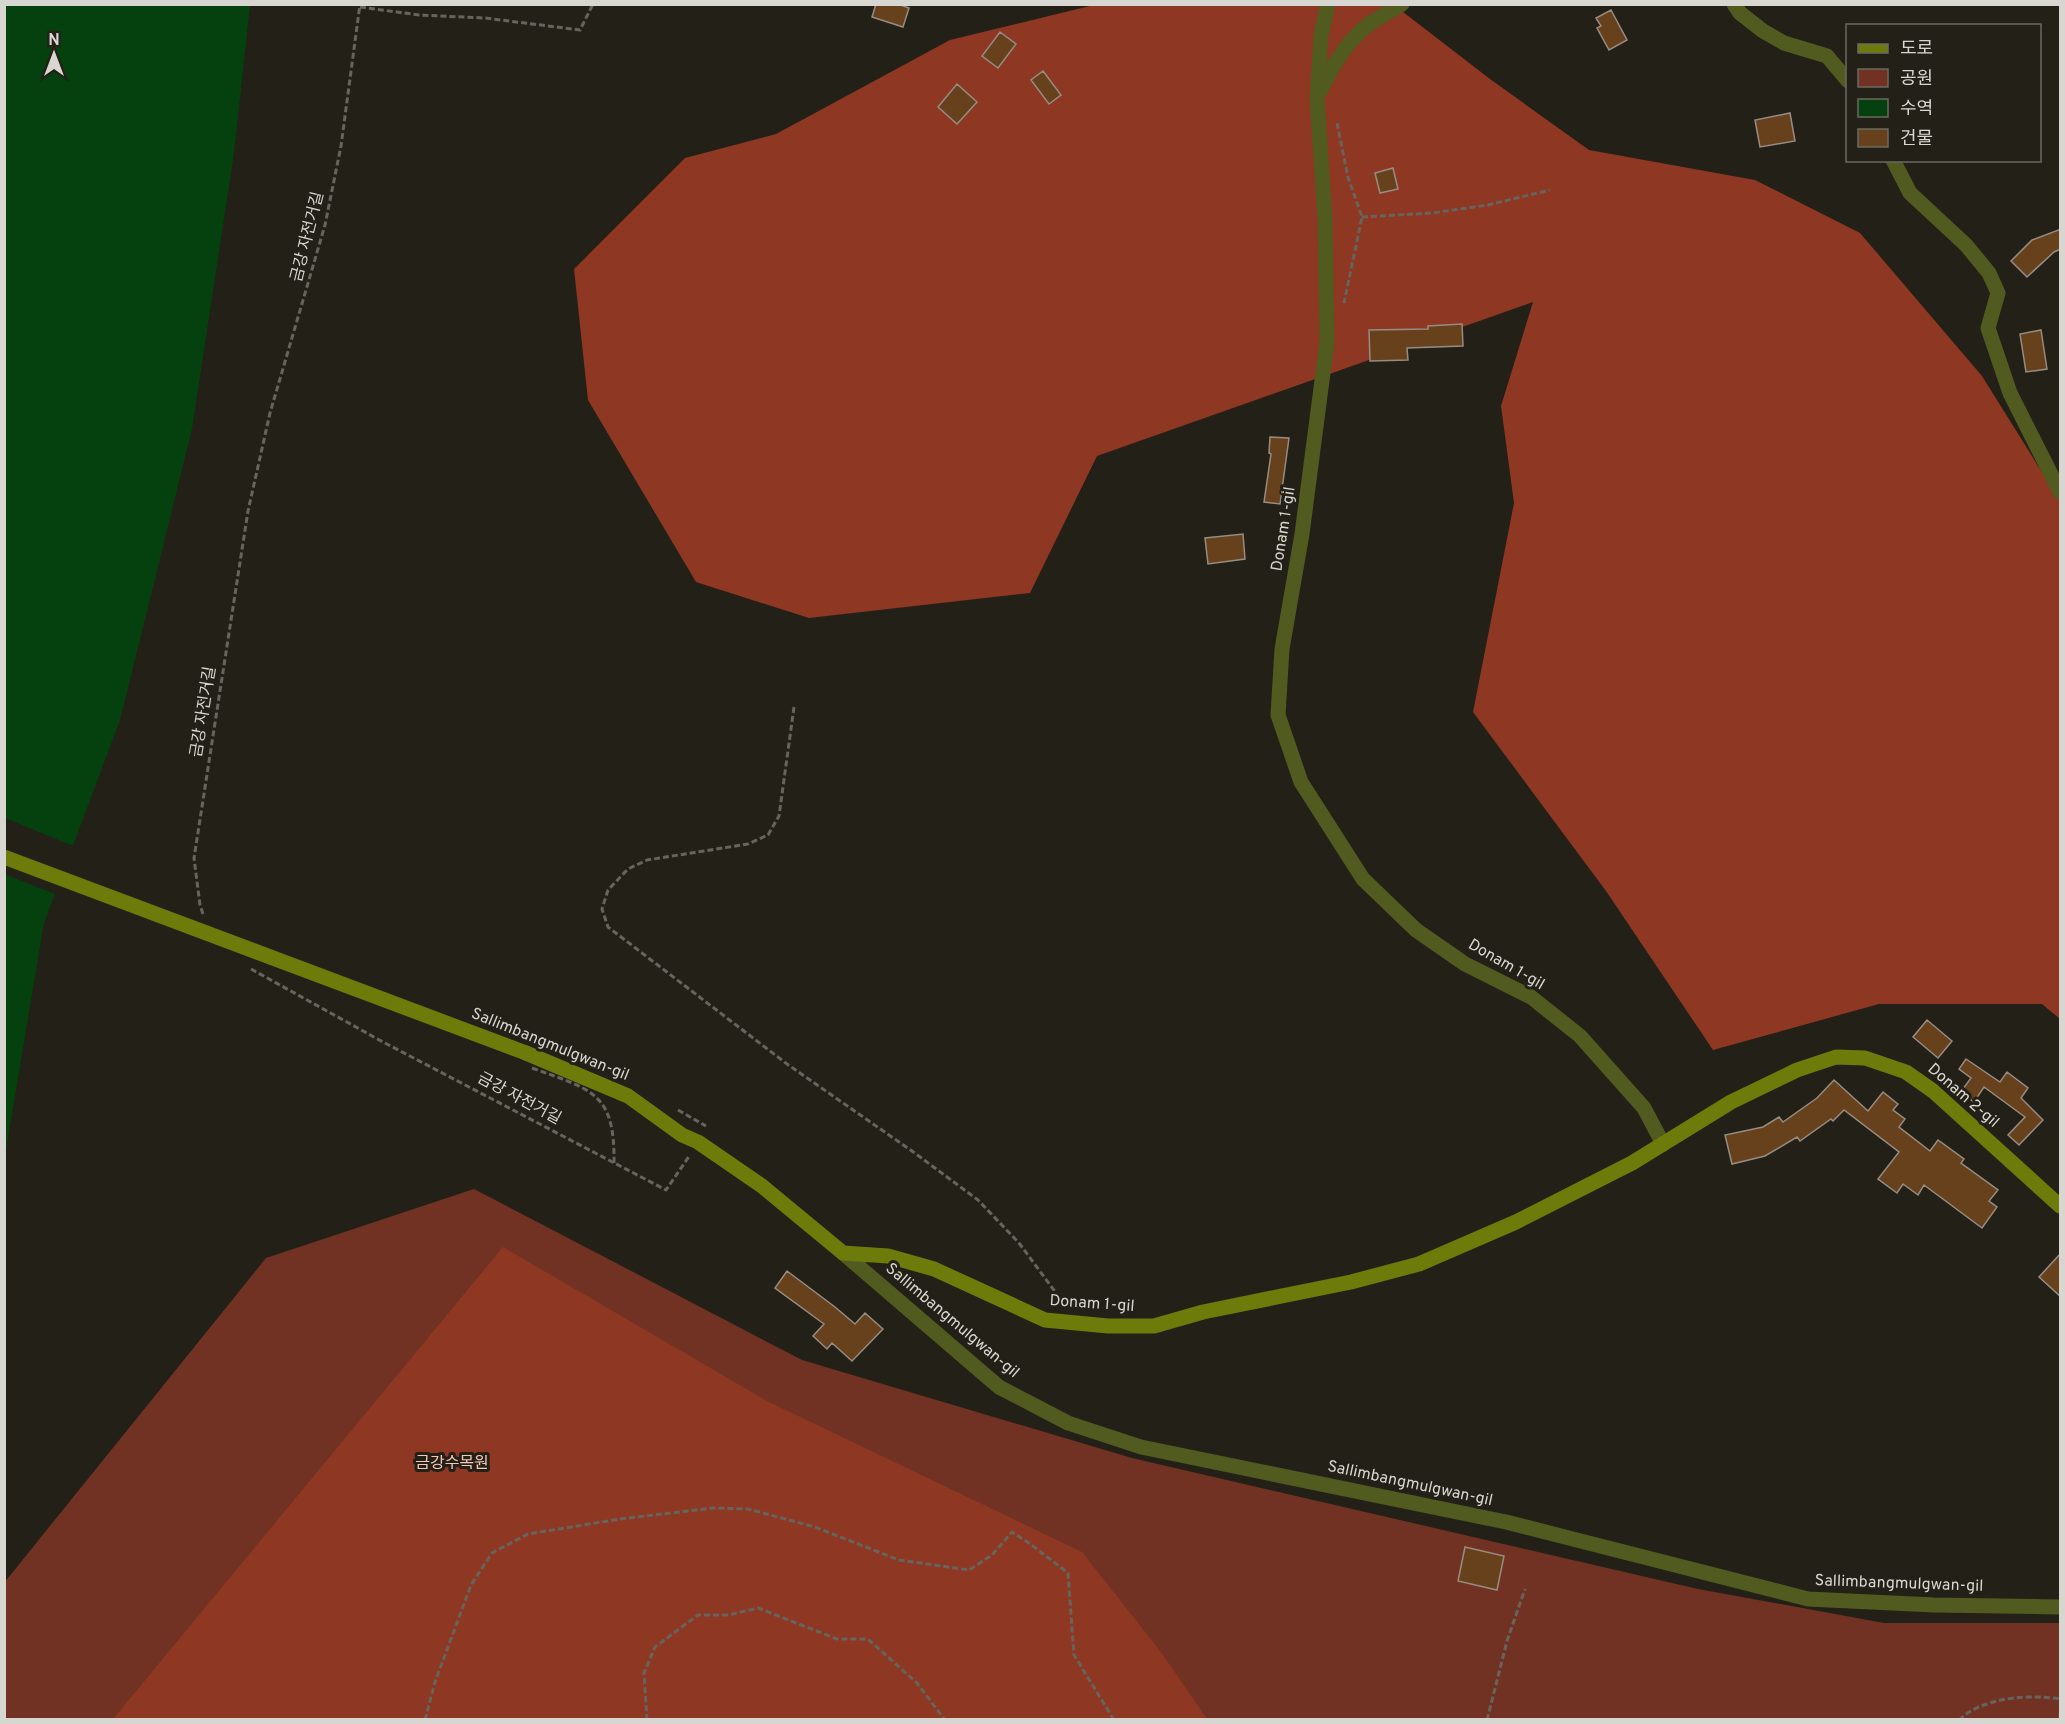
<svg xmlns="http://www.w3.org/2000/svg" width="2065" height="1724" viewBox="0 0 2065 1724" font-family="Overpass,'Noto Sans KR',sans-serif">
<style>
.green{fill:#713223}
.forest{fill:#8e3722}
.water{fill:#05410e}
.pier{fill:#232017}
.building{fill:#67411c;stroke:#978c84;stroke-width:1.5}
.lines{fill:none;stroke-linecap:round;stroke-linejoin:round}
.path{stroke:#67645d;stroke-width:3;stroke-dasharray:6 3;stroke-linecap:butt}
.minor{stroke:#515b20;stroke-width:15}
.tertiary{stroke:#515b20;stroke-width:15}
.secondary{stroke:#6d7b0b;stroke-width:15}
.path-bridge{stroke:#67645d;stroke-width:3;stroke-dasharray:6 3;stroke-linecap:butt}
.secondary-bridge{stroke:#6d7b0b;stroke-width:15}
.labels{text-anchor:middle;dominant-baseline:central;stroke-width:6;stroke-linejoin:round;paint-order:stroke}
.street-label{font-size:16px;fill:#d8d6d0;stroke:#232017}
.park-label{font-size:16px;fill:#f9c6b9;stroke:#232017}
</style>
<rect width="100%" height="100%" fill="#232017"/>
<path class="green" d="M474,1189L802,1360L1132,1458L1698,1589L1884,1623H2060V1719H5L4,1583L266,1258Z"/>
<path class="forest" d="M1098,4L1394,5L1490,79L1589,150L1755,180L1860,233L1982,376L2060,501V1019L2042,1004H1879L1713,1050L1606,891L1473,712L1514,503L1501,406L1533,302L1097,456L1030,593L809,618L696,582L588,400L574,269L685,158L776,134L950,40Z
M503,1247L767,1401L1082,1552L1161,1652L1207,1719H113Z"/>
<path class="water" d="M5,5H250L234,153L192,429L120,720L44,923L5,1156Z"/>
<path class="pier" d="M5,818L76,847L58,895L4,874Z"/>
<path class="building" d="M876,4H898L909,8L903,27L872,17Z
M1611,10L1627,40L1609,50L1597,28L1601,26L1596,18Z
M1000,32L1016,44L998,68L982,56Z
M1043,71L1061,95L1049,104L1031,80Z
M957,84L977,102L957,124L938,107Z
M1790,113L1795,141L1760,147L1755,120Z
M1393,168L1398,189L1380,193L1375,173Z
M2061,229V249L2054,252L2027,277L2011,261L2032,240Z
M1462,324L1463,346L1407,348L1408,360L1370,361L1369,330L1428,329V326Z
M2041,330L2047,369L2026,372L2020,334Z
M1270,437L1289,438L1280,504L1264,502L1271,454L1269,453Z
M1243,534L1245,559L1208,564L1205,538Z
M1927,1020L1952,1041L1938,1058L1913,1037Z
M1966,1059L2000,1082L2007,1072L2028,1088L2021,1098L2043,1120L2019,1145L2008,1135L2025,1117L1984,1087L1974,1102L1960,1093L1971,1078L1959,1069Z
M1834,1080L1868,1111L1883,1092L1898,1104L1893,1110L1905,1119L1899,1127L1930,1151L1938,1140L1964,1159L1961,1163L1998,1190L1989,1201L1997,1207L1982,1228L1924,1185L1918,1195L1903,1184L1897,1193L1878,1179L1899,1152L1844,1110L1833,1121L1831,1119L1800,1141L1797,1137L1765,1156L1732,1164L1725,1135L1763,1127L1779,1117L1783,1122L1817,1098Z
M2061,1253V1297L2039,1277Z
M787,1271L835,1307L855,1324L865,1313L883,1329L852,1361L832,1343L827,1349L813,1336L824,1324L775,1288Z
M1465,1547L1504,1556L1497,1590L1458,1581Z"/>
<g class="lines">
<path class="path" d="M360,7L419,15L485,18L580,30L593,4
M1337,123L1348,177L1362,217L1344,303
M1362,217L1432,213L1488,205L1550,190
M794,707L779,816L768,835L748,844L647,860L628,869L608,890L602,909L608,927L787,1064L912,1151L978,1200L1019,1243L1065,1305
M203,914L200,905L194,858L248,511L270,413L325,225L341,146L360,4
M251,969L383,1042L666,1190L690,1155
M678,1110L706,1126
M425,1720L435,1682L471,1585L492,1553L528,1534L620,1519L713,1508L748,1509L815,1527L899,1560L969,1570L992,1555L1012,1532L1029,1543L1068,1573L1074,1655L1114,1720
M647,1720L644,1673L655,1647L698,1615H728L758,1608L837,1639H868L917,1683L945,1720
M1487,1720L1507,1641L1525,1589
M1959,1720C1983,1697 2029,1694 2060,1699
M2060,1720V1714"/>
<path class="minor" d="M1328,4L1321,35L1317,99L1325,218L1327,342L1302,534L1282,649L1278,715L1301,782L1363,879L1416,930L1465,964L1531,997L1580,1036L1644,1108L1663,1144
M1734,4L1740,13L1763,31L1784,43L1827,56L1848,81
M1321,90C1332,66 1347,41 1369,24C1379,17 1391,11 1402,4
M1893,160L1910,193L1966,245L1989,273L1998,293L1988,328L2010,393L2060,492"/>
<path class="tertiary" d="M843,1253L999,1387L1068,1423L1141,1447L1506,1522L1808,1599L1934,1605L2060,1607"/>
<path class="secondary" d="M526,1053L628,1096L682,1135L698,1142L762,1186L843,1253L888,1256L934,1269L1045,1320L1108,1326H1154L1203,1312L1351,1282L1419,1264L1516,1222L1632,1163L1731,1102L1797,1070L1836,1057L1865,1058L1906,1072L1933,1091L2060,1206"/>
<path class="path-bridge" d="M532,1068C592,1090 615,1092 614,1163"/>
<path class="secondary-bridge" d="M4,857L526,1053"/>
</g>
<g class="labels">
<g class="street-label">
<text transform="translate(308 237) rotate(-76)">금강 자전거길</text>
<text transform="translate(1284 529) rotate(-81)">Donam 1-gil</text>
<text transform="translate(204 712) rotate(-81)">금강 자전거길</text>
<text transform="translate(1506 965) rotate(30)">Donam 1-gil</text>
<text transform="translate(550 1045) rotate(22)">Sallimbangmulgwan-gil</text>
<text transform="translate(1963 1096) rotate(41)">Donam 2-gil</text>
<text transform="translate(519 1099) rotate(28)">금강 자전거길</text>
<text transform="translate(1092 1304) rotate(4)">Donam 1-gil</text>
<text transform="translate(952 1321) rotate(40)">Sallimbangmulgwan-gil</text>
<text transform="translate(1410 1484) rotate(12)">Sallimbangmulgwan-gil</text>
<text transform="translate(1899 1584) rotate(2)">Sallimbangmulgwan-gil</text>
</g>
<g class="park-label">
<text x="452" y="1464">금강수목원</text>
</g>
</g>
<rect width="2065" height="1724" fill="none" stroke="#d8d6d0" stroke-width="12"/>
<rect x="1846" y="24" width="195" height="138" fill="#232017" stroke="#6b6961" stroke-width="1.5"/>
<rect x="1858" y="44" width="30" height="9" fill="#6d7b0b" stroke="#6b6961" stroke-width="1.5"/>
<text x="1900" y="54" font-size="18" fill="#d8d6d0">도로</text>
<rect x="1858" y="69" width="30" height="18" fill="#713223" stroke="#6b6961" stroke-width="1.5"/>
<text x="1900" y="84" font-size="18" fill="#d8d6d0">공원</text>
<rect x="1858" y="99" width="30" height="18" fill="#05410e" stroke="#6b6961" stroke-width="1.5"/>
<text x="1900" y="114" font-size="18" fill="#d8d6d0">수역</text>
<rect x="1858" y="129" width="30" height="18" fill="#67411c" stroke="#6b6961" stroke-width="1.5"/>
<text x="1900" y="144" font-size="18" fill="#d8d6d0">건물</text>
<g transform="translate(54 54)" stroke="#232017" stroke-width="4.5" paint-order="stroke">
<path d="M0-4.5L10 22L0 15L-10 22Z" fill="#d8d6d0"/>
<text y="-9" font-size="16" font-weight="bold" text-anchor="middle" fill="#d8d6d0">N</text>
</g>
</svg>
